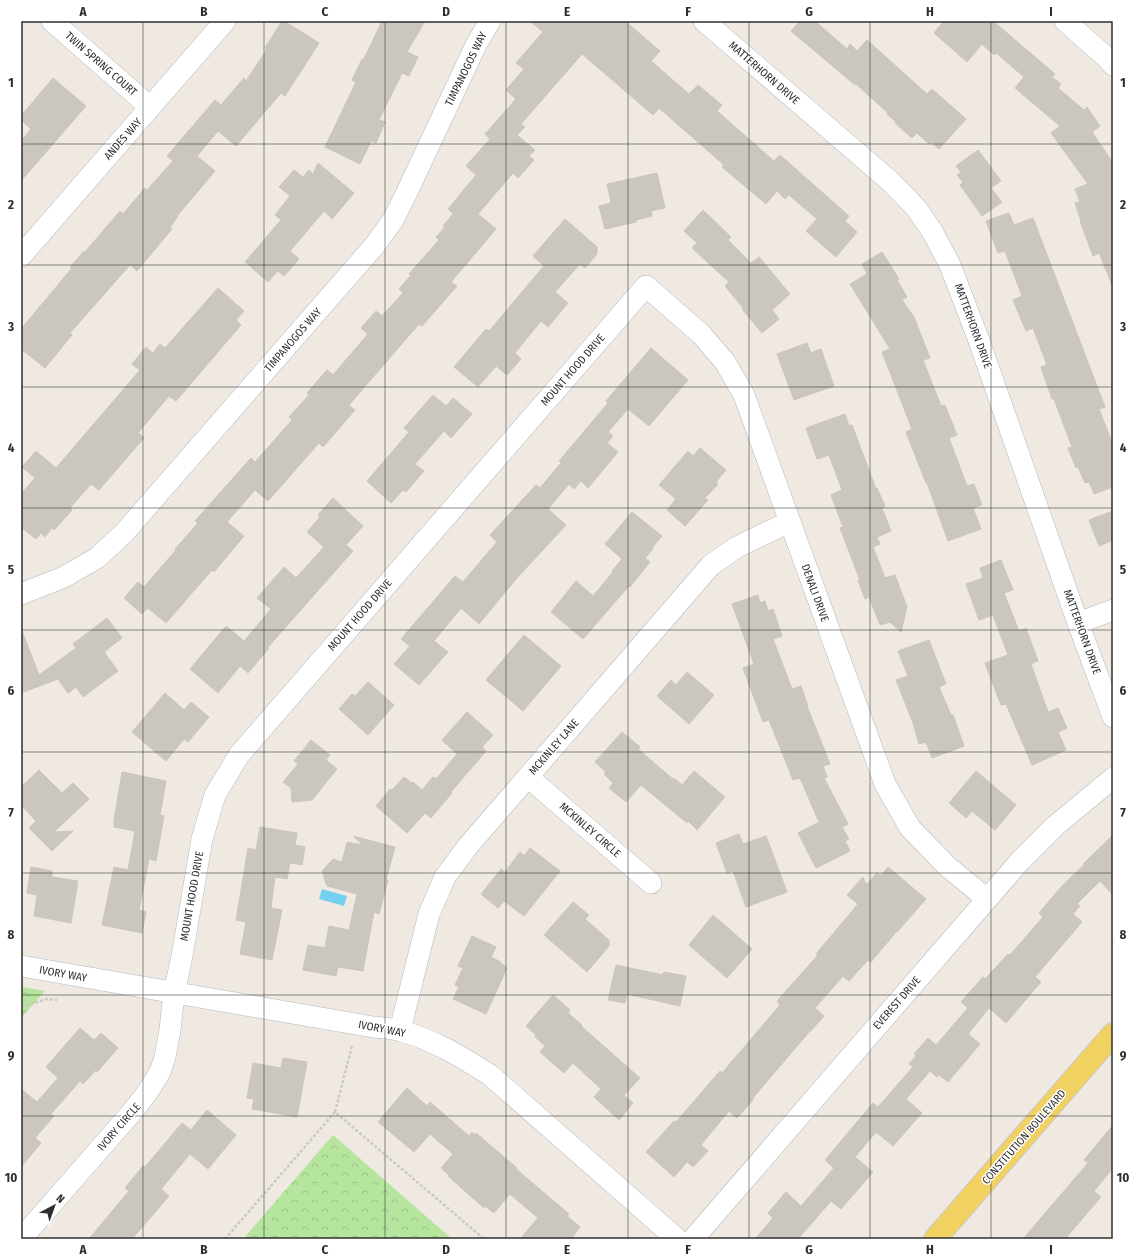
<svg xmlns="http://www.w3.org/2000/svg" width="1134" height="1260" viewBox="0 0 1134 1260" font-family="'Fira Sans Condensed',sans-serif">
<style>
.park{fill:url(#park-crowns)}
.water{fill:#75cff0}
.building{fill:#cbc7bf;stroke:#cbc5ba}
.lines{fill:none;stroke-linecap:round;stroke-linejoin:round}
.minor-casing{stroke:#b4b7c1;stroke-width:22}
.major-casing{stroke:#c9c9c9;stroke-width:24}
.path{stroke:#c9c9c9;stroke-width:2.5;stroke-dasharray:3 2;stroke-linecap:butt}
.minor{stroke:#fff;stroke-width:21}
.major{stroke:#f2d163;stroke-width:22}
.grid{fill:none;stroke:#2e2e2e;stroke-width:1;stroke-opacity:0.55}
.labels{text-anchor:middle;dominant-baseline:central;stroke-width:3;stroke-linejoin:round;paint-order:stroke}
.street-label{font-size:11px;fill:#2e2e2e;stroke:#fff}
.neatline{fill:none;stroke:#2e2e2e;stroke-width:1.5}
.grid-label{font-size:13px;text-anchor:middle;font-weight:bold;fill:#2e2e2e}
</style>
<defs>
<pattern id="park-crowns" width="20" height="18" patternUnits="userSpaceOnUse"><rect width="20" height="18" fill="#b6e59e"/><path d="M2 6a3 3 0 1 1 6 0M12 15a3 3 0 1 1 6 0" fill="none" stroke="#9dc588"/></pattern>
</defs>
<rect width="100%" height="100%" fill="#efe9e1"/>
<path class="park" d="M21,987L45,991L21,1018Z
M333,1135L452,1239H243Z"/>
<path class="water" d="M322,889L347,896L344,906L319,899Z"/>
<path class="building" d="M282,21H284L319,43L285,96L281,93L236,146L218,131L197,156L215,171L177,216H178L170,227L172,229L137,271L130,265L70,333L72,335L45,368L21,349V329L72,268L70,267L84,251L85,252L120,211L123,214L145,188L147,190L173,161L167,156L215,100L221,105L244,78L246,81L267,49L265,48Z
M382,21H425L407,52L418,57L409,76L402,73L379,120L385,122L376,143L371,141L360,164L325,147L356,82L352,80L362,59H364Z
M530,21H625L660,51L651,61L689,94L698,85L722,105L717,111L774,161L780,155L849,216L845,221L857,232L836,257L806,231L817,219L789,195L785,199L777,191L766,204L722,167L724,165L659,108L653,115L582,54L521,124L525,127L517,135L535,150L529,156L534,160L518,178L513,173L478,214L496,229L451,282L457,286L422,326L419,324L349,405L355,410L323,447L319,443L268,501L255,490L227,522L244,536L214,572L212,570L166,623L148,608L142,614L124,598L138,582L144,587L176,550L175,549L198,523L195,521L218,495L251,458L255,462L292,420L289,417L309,395L307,393L327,370L333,375L368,334L361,328L376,311L382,316L403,293L399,289L411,275L409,274L439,240L436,237L445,227L443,226L453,214L448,209L476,175L466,166L490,139L485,134L516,99L506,90L524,69L516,63L543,32Z
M800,21H815L847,49L850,44L857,51L867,40L927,94L932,89L966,119L939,149L931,142L929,144L917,133L912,138L895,123L896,122L887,114L888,113L856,84L855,85L791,31Z
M944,21H993L1055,74L1052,77L1061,84L1058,88L1084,110L1087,107L1100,126L1092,132L1113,163V285H1112L1099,253L1093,256L1080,221H1081L1075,203L1080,202L1075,189L1088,184L1051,133L1060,126L1015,88L1024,77L996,53L994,55L982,44L967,62L934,33Z
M53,78L86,106L21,181V141L31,129L21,120V116Z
M978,150L1001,181L991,188L1002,202L982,216L960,185L963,182L957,175L961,172L956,166Z
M318,163L354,193L332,219L324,211L290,251L299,259L284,276L278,271L268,282L245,262L281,220L275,215L290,196L279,187L294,170L303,177L309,170L313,174Z
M657,173L665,208L651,211L652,216L636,220V222L605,229L599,206L611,203L607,184Z
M703,210L731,237L728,240L751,263L759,257L790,294L772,310L779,319L762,333L742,309L743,308L725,286L729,282L692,248L697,243L684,231Z
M1009,213L1014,225L1033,218L1105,407L1099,409L1113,445V487L1094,494L1089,482L1085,483L1078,467L1076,468L1068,448L1072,447L1054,399H1052L1041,367L1047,365L1033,328L1026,331L1013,300L1022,296L1005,251L998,253L986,221Z
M565,219L597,247V254L585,268L580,264L555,292L568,303L548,327L541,321L515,353L521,359L507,375L496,366L478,387L454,367L486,329L489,331L544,266L533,256Z
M882,252L899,279L897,280L907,297L902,300L914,317L930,358L923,360L941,406L945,405L957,435L949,438L967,486L974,484L982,505L973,508L981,529L948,541L927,483H926L906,432L912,429L882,352L890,349L850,284L867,274L862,264Z
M218,288L244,311L236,320L241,325L176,401L169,396L138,433L144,438L99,490L91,484L70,508L72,510L54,530L52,528L45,537L41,533L36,539L21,527V494L35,478L22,467L36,451L56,468L140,370L132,364L146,347L153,353L160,344L165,348Z
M807,343L811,353L821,349L834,386L794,400L777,354Z
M651,348L688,380L649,426L628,409L608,432L613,436L607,443L618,452L588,488L581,481L574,489L569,484L548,509L566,525L516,579L479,624L461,608L434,641L448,652L419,685L394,664L410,646L401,639L455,576L463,582L497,542L490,535L536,485L540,488L561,463L559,461L608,403L606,401Z
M433,395L446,406L453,398L472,414L451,438L444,431L415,464L424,471L406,492L403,490L391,503L367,481L409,432L404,428Z
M845,414L849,426L852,425L876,489L877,488L885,506L882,508L891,531L877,537L880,544L873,547L885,578L895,575L907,607L901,632L890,622L880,625L869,597L865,599L858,580H860L840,528L843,527L831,495L842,490L829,455L817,459L806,428Z
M700,448L726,470L716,482L718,484L705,498L708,500L685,526L667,510L676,499L659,485L688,451L693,456Z
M333,498L363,526L346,545L353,551L268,647L269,648L248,673L240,666L218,693L190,669L226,626L244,641L271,609L257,598L284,567L296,578L324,547L307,532L320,517L318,515Z
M1113,511V540L1099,546L1089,520Z
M632,512L662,536L652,548L653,549L645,558L650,562L630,587L629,586L583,639L551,612L576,581L593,596L613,572L612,571L622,559L605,544Z
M1001,560L1013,590L1004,593L1019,631L1026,628L1038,661L1031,664L1048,712L1058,708L1067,728L1058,732L1066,750L1032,765L1006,704L1001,705L985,663L1008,655L993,615L979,620L966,584L983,578L980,568Z
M758,595L760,603L765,601L768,611L773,609L782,636L773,639L792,689L801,686L808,706H807L830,764L823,766L827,777L824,778L848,824L842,827L849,839L845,841L850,851L816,868L798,833L819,822L800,778L793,780L769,720L763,722L743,668L754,664L732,604Z
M107,618L122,638L104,652L118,671L83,697L76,687L68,693L58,679L21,693V631H22L39,675L76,648L73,644Z
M524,635L561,666L523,711L486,680Z
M929,640L946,684L939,687L951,715H953L964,746L932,758L926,742L919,744L913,723L896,680L908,676L898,651Z
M687,672L714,695L689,724L657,696L671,680L676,685Z
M368,682L394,705L368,735L339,709L352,694L355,696Z
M165,693L184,710L191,702L209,717L188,742L184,739L166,761L132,732Z
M467,712L493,735L482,747L486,751L451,792L452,793L431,818L425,813L407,833L376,806L390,789L392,790L404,777L412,783L413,782L422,790L433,777L436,779L457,754L442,740Z
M622,732L640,747L638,749L673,779L674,778L682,785L694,771L725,797L697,830L688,821L687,823L641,785L626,802L609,788L613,783L604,774L606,772L595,762Z
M311,740L330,755L326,760L337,769L312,800L292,802L291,788L283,782L298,764L294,761Z
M39,770L62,793L73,783L89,799L54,832L73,831L52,851L29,828L36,821L21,805V787Z
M976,771L1016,805L995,830L972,811L966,818L949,803Z
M122,772L166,781L160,815L164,816L156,861L149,859L139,910L146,912L142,933L102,925L114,867L128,870L135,831L114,827V820Z
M260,827L297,833L295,845L305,847L302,865L290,863L287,879L275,877L271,908L282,910L272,960L240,954L246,922L236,920L248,848L256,850Z
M739,834L743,844L766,836L787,892L746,907L733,871L727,873L716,843Z
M1113,835V895L1100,881L1077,904L1080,906L1073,914L1082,922L1035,977L1041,982L1006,1023L989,1008L968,1034L980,1044L948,1082L939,1075L937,1077L930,1071L906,1099L922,1113L893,1146L876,1132L855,1157L873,1172L841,1209L831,1201L798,1239H755L773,1218L768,1213L786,1192L801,1206L834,1168L825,1160L873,1103L878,1107L913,1067L909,1064L916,1056L914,1054L928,1038L936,1045L968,1008L961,1002L983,977L985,979L1008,954L1010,955L1043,917L1039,913L1062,886L1084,865L1083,864Z
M353,836L395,847L386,880H388L379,914L374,912L363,971L338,967L336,976L303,970L308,945L325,948L329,926L349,930L357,894L327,886L322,871L333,859L342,862L347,842L363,845Z
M530,848L560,871L524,916L504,901L498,908L481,894L501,869L505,872L520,852L524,856Z
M31,867L52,871V877L78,881L71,923L34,916L37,895L27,893Z
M888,867L926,899L898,931H897L871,962L868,960L849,981L843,976L815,1008L824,1016L811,1031H810L752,1099L753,1100L737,1118L729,1111L701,1145L708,1151L693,1167L687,1162L674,1177L646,1152L674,1121L676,1122L720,1071L722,1073L780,1005L777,1001L818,955L816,954L858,904L847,895L863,877L866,885L877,873L881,876Z
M573,902L589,915L585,919L609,940V946L587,972L544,935Z
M713,915L752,949L727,978L689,945Z
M472,936L496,947L491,957L499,961L507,968L486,1014L453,999L459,987L455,985L463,968L458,966Z
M616,965L663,975L664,972L686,976L680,1006L627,994L625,1003L608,1000Z
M553,995L570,1010L568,1013L582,1025L581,1026L640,1078L624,1095L633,1103L619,1120L594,1097L601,1089L573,1063L564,1073L540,1052L545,1046L535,1037L536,1035L526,1026Z
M80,1028L94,1040L101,1033L118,1048L97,1072L96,1070L83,1084L80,1081L51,1114L54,1116L35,1138L41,1143L21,1167V1089L37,1102L58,1078L46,1067Z
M283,1058L307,1062L297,1117L252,1109L254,1099L247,1098L253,1063L281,1068Z
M407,1088L427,1106L430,1102L469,1136L472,1132L475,1135L476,1133L517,1168L516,1169L569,1214L567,1216L580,1227L571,1239H520L538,1218L510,1194L494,1213L485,1206L484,1208L448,1176L449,1175L441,1168L453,1154L430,1134L414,1152L378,1122Z
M207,1110L236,1135L208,1169L190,1154L161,1189L169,1196L132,1239H89L129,1191L125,1188L143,1166L145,1167L182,1123L191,1130Z
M1113,1125V1168L1094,1191L1101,1197L1065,1239H1023L1088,1163L1084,1160Z"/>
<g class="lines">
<defs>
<path id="minor" d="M52,21L150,107
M704,21L891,182L916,208L932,231L950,265L978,338L1078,623L1113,717
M1065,21L1106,57L1113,65
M21,256L225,21
M21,594L64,577L97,558L124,533L375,245L393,220L407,192L476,45L490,21
M1078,623L1113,610
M528,777L651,883
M21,966L373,1027C382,1028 392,1028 401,1031C434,1040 462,1057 490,1075L677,1239
M400,1030L429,914L445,877L468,846L711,565L737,547L789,522
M21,1239L132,1112L147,1093L160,1072L165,1057L170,1030L174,993L182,956L202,839L215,795L239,755L646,286L701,334L725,362L744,395L885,784L910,828L948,867L987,899
M693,1239L1020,861L1055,826L1113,778"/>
<path id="major" d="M935,1239L1113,1034"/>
</defs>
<use href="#minor" class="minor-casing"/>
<use href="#major" class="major-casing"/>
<path class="path" d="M21,1007L47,999L57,1000
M335,1112L352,1046
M225,1239L335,1112L484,1239"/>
<use href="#minor" class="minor"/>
<use href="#major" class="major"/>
</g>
<path class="grid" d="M143,21V1239M264,21V1239M385,21V1239M506,21V1239M628,21V1239M749,21V1239M870,21V1239M991,21V1239M21,144H1113M21,265H1113M21,387H1113M21,508H1113M21,630H1113M21,752H1113M21,873H1113M21,995H1113M21,1116H1113"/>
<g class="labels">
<g class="street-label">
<text transform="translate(101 64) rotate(41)">TWIN SPRING COURT</text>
<text transform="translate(466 69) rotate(-64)">TIMPANOGOS WAY</text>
<text transform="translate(764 73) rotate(41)">MATTERHORN DRIVE</text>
<text transform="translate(123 139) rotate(-49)">ANDES WAY</text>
<text transform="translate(973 326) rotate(70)">MATTERHORN DRIVE</text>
<text transform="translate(293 340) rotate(-49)">TIMPANOGOS WAY</text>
<text transform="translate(573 370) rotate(-49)">MOUNT HOOD DRIVE</text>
<text transform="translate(815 593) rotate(70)">DENALI DRIVE</text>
<text transform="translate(360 615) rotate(-49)">MOUNT HOOD DRIVE</text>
<text transform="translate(1082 632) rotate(70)">MATTERHORN DRIVE</text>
<text transform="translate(554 747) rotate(-49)">MCKINLEY LANE</text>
<text transform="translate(590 830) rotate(41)">MCKINLEY CIRCLE</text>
<text transform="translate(192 896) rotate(-80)">MOUNT HOOD DRIVE</text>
<text transform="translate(63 974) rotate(10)">IVORY WAY</text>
<text transform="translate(897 1003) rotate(-49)">EVEREST DRIVE</text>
<text transform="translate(382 1029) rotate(11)">IVORY WAY</text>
<text transform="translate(119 1127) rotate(-49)">IVORY CIRCLE</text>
<text transform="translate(1024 1137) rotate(-49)">CONSTITUTION BOULEVARD</text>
</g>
</g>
<rect width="1134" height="1260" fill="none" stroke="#ffffff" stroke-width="44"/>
<g transform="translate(54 1206) rotate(41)" stroke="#ffffff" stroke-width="3" paint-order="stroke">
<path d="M0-3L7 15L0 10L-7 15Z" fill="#2e2e2e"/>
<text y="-6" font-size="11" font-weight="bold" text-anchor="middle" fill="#2e2e2e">N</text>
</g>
<rect x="22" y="22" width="1090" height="1216" class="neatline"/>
<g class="grid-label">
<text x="83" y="16">A</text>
<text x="204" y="16">B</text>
<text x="325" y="16">C</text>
<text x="446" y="16">D</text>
<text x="567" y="16">E</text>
<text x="688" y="16">F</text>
<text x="809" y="16">G</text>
<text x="930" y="16">H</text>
<text x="1051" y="16">I</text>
<text x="11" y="87">1</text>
<text x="1123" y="87">1</text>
<text x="11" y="209">2</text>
<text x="1123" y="209">2</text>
<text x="11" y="331">3</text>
<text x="1123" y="331">3</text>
<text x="11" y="452">4</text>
<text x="1123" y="452">4</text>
<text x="11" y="574">5</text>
<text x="1123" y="574">5</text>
<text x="11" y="695">6</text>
<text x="1123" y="695">6</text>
<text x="11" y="817">7</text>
<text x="1123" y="817">7</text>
<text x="11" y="939">8</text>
<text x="1123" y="939">8</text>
<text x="11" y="1060">9</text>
<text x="1123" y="1060">9</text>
<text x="11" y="1182">10</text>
<text x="1123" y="1182">10</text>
<text x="83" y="1254">A</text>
<text x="204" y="1254">B</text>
<text x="325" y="1254">C</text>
<text x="446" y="1254">D</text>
<text x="567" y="1254">E</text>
<text x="688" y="1254">F</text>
<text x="809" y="1254">G</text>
<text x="930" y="1254">H</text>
<text x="1051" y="1254">I</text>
</g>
</svg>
